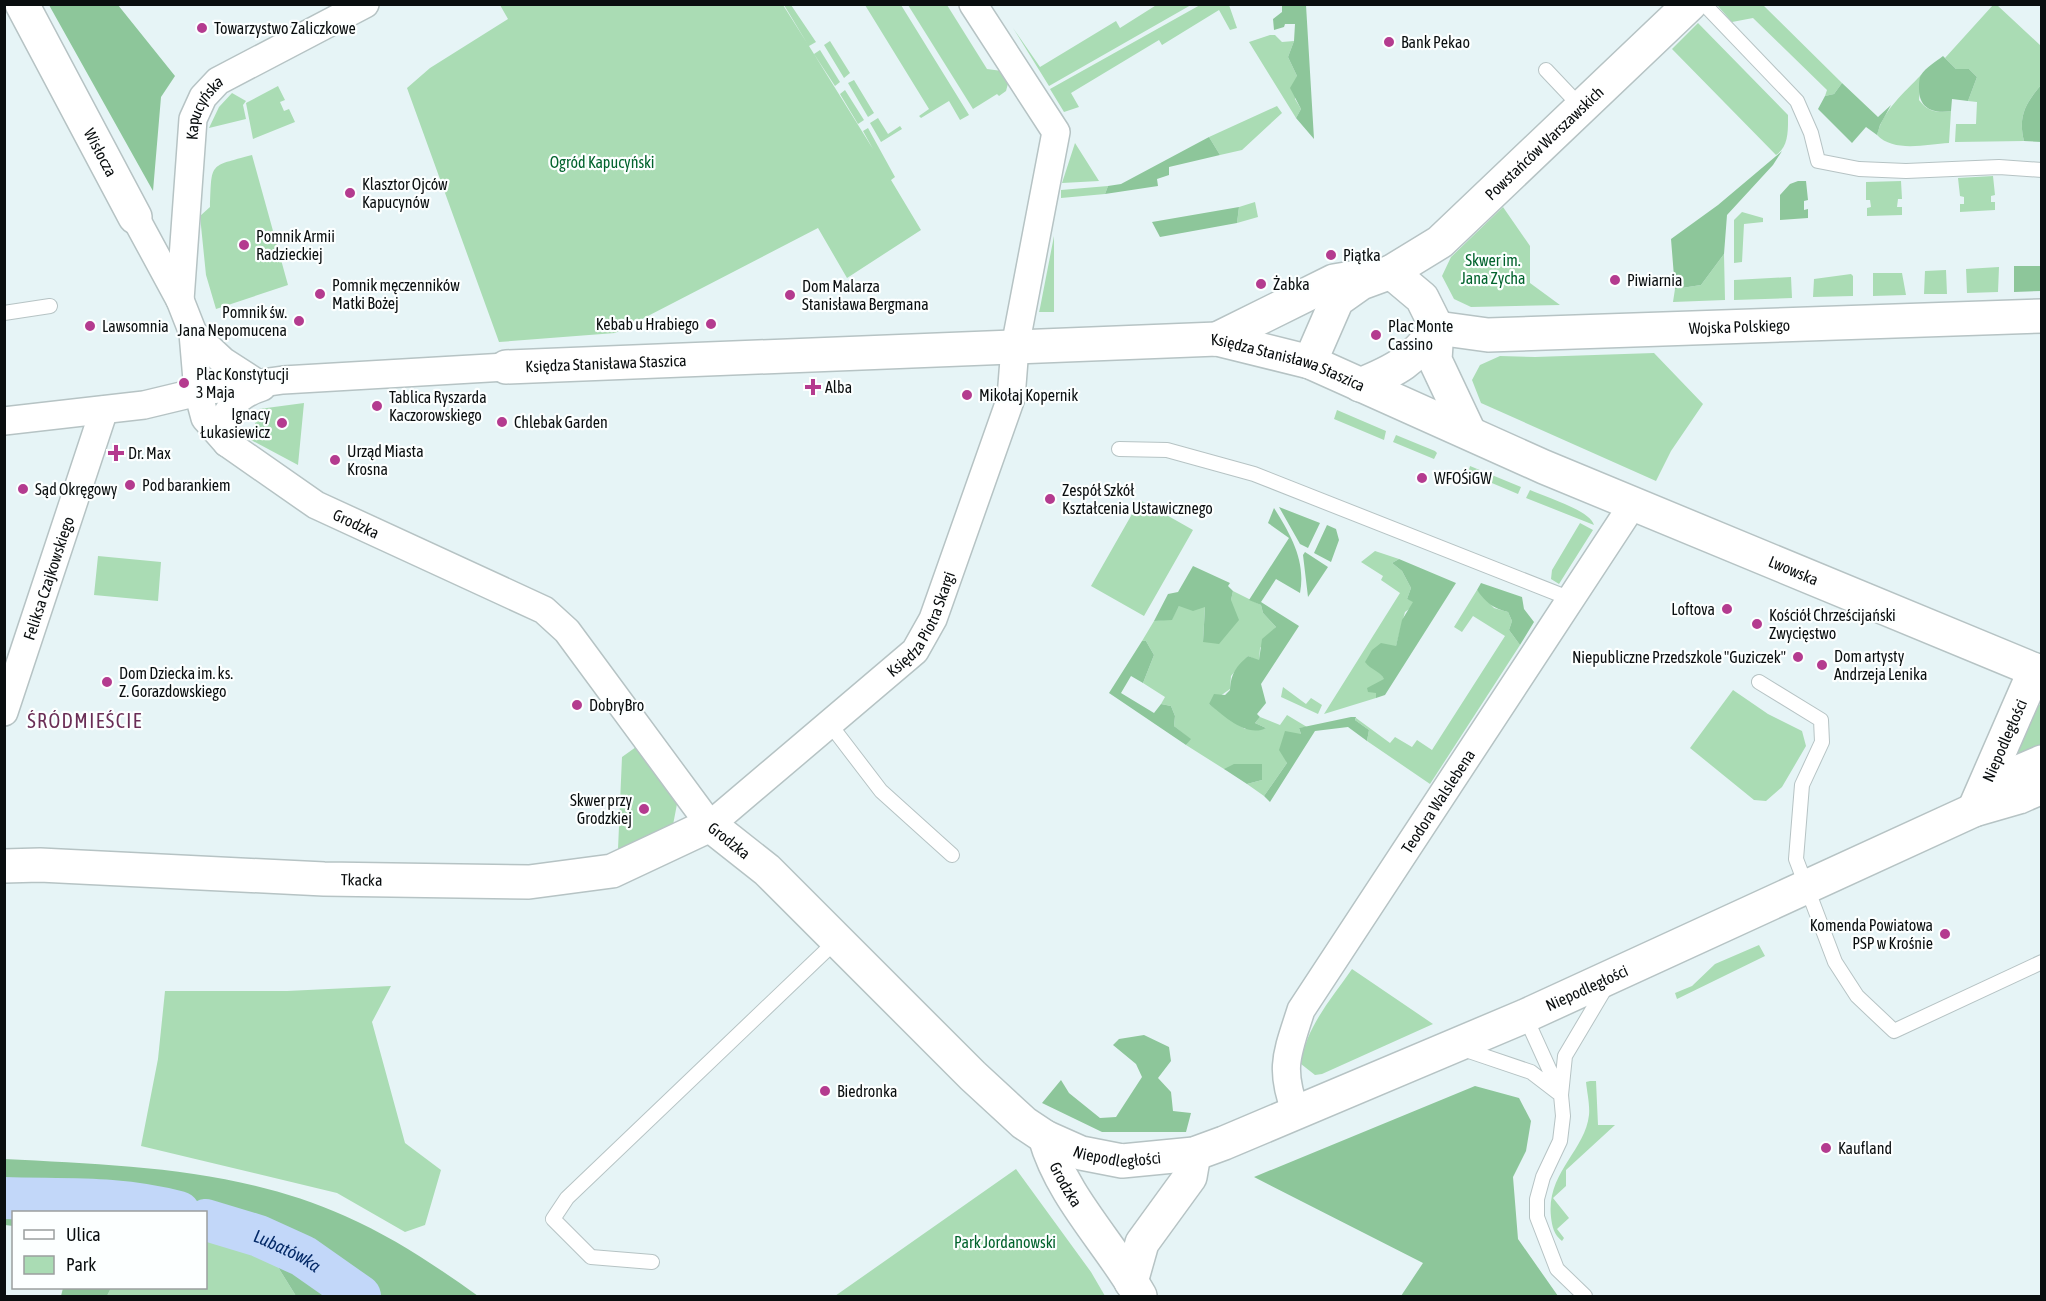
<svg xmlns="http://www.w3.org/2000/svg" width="2046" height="1301" viewBox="0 0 2046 1301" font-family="'Asap Condensed',sans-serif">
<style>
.green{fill:#aadcb4}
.forest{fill:#8dc69a}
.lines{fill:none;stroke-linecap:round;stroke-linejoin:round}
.river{stroke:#c2d7f9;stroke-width:42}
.service-casing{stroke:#b6c3c4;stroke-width:16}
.minor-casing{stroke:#b6c3c4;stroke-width:30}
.tertiary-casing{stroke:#b6c3c4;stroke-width:36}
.secondary-casing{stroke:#b6c3c4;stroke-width:36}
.service{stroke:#fff;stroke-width:14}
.minor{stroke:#fff;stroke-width:27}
.tertiary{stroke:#fff;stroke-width:33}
.secondary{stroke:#fff;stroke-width:33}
.poi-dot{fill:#b43b8f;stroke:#fcffff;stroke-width:2}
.labels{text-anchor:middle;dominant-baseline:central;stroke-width:4.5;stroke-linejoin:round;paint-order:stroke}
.poi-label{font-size:16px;fill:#0a0e0f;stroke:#fcffff;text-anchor:start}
.street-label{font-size:16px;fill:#0a0e0f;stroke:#fcffff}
.park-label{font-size:16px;fill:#02632d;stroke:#fcffff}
.water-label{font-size:18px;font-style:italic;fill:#032967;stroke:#fcffff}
.quarter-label{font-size:20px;letter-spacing:1.5px;fill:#6a2e56;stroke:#fcffff}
</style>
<rect width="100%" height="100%" fill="#e6f4f6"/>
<path class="green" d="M1158,4L1191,5L1049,86L1013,28L1040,67L1116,21L1120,28Z
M500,5H783L807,43L784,5H791L816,42L809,46L873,149L863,131L868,128L895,177L891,180L921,230L847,278L818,228L615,333L499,342L407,88L430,68L508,19Z
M865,5H901L969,115L960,120L949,101L921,118L919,116L929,109Z
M908,5H947L987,69L1002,71L1009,80L1006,91L999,96L997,94L973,109Z
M1200,5H1229L1237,28L1230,30L1219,10L1162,45L1159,40L1071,93L1079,107L1064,112L1050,89Z
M1717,5H1763L1842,83L1834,94L1825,96L1827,90L1753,18L1732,22Z
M1993,5H1997L2041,46V85C2025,104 2018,117 2024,141L1955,142L1956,124H1976L1977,102L1968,101L1977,77L1969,69H1956L1945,58Z
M1698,23L1788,115C1788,129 1789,147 1776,155L1672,49Z
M1270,35H1275L1282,42L1294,41L1288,57L1297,76L1295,99L1301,109L1296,118L1249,42Z
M830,41L850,73L844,78L824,45Z
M820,50L840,82L835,86L814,54Z
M1921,75L1919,100C1928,112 1937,113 1951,111L1949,143C1927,144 1894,153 1877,135C1883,110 1904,93 1921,75Z
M854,80L874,113L868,117L848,83Z
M278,86L285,100L280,102L284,111L289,109L295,122L253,139L246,103Z
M845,90L864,120L858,124L840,94Z
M232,93L246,101L243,105L246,119L209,128L219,107Z
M1277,106L1282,113L1242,150L1220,155L1209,137Z
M878,118L888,134L900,126L902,129L881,142L870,123Z
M1075,143L1099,181L1062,183Z
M252,155L288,285L216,309L206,275L200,216L210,207C212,162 208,167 252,155Z
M1993,176L1995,195L1991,196V202H1995V210L1960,212V204H1964V197L1960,196L1958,178Z
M1901,181L1902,199H1898L1897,207H1902V215L1867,216V208L1871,207L1870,200H1866V182Z
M1108,186L1105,194L1061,198V190Z
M1255,202L1258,217L1237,223L1239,207Z
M1503,207L1530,246V283L1560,305L1471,307L1454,299L1442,276L1451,257Z
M1742,212L1763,218V222L1744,224L1742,262L1734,263V220Z
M1054,236V312H1039L1040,308Z
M1724,254L1725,300L1673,302L1675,289L1701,285Z
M1999,267L1998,292L1967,293L1966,269Z
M1946,270L1947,294H1924L1925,271Z
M1873,273H1902L1906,295L1873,296Z
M1851,274L1853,276V296L1813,297L1814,279Z
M1791,277L1792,298L1734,300V280Z
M1654,353L1703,404L1671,451L1656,481L1481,403L1472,380L1480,365L1500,356L1535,357Z
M304,403L298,465L251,440L259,409Z
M1337,410L1386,431L1384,440L1334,419Z
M1396,435L1435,451L1437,453L1434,459L1393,442Z
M1470,466L1521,487L1518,494L1468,473Z
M1530,490C1545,497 1590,510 1594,525L1526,498Z
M1140,500L1193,530L1144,616L1091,586Z
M1580,523L1593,530L1559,584L1551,579L1552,570Z
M1375,551L1399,559L1392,563L1402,571L1411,588L1407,599L1414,601L1412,607L1405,612L1396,646L1381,674L1385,680L1376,698L1324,714L1400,593L1381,580L1383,576L1361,562Z
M98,556L161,562L158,601L94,595Z
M1477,590L1494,608L1508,612L1512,621L1509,630L1520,645L1430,784L1367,741L1369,730L1355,720L1356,718L1390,743L1395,737L1412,747L1417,740L1432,750L1505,636L1473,616L1462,632L1454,627Z
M1233,591L1261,605L1263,613L1276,627L1260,648L1259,661L1248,656L1231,676L1230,689L1209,704L1245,729L1266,728L1255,723L1260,717L1280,725L1287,715L1307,727L1299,728L1301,734L1284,753L1287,763L1264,796L1247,784L1262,780L1224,769L1186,745L1190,739L1174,726L1175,716L1171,706L1161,704L1165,697L1143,683L1154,655L1146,641H1142L1154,621L1172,619L1179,606H1205L1203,642L1231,600Z
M1283,687L1306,704L1311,698L1322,705L1318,714L1281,697Z
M1733,690L1768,714L1802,731L1806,746L1782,787L1766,801L1754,800L1690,748Z
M2041,703V748L2012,760L2032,713Z
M636,747L671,791L677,804L673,825L640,845L618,849L622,757Z
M1759,945L1765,956L1677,999L1675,993L1692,986L1715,964Z
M1352,969L1433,1024L1322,1074L1315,1075L1301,1064C1305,1028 1332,998 1352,969Z
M391,986L372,1022L405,1143L441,1170L425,1225L405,1232L337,1193L141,1146L158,1059L165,991H287Z
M1590,1081H1596L1598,1125H1615L1566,1170V1186L1553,1198L1569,1218L1557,1229L1564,1238L1562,1241C1554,1235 1552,1226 1551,1217C1546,1173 1585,1151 1589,1115C1590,1105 1587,1092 1586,1082Z
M1016,1169L1091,1272L1105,1296H835Z
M206,1240L273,1259L296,1296H107L111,1288H206Z"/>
<path class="forest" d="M49,5H118L175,76L161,97L153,191Z
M1282,5H1306L1314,139L1296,118L1301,109L1290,88L1297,76L1288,57L1294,41L1295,24H1285L1284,27L1274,30L1273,19L1282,12Z
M1943,56L1956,69H1969L1977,77L1968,101L1952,99L1951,111C1934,114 1919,109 1919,89C1919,85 1919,78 1921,75C1925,68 1937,61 1943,56Z
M1842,83L1878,117L1891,105L1880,125L1877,135L1866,127L1852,143L1818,109L1825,96L1834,94Z
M2041,85V142L2024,141C2018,117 2025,104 2041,85Z
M1209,137L1220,155L1169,167V175L1157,179L1158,186L1105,194L1108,186L1121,184Z
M1782,151L1773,165L1727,215L1724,254L1701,285L1675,289L1671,239L1718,205Z
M1798,181H1806L1808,200L1804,201V210L1808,209V218L1780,220V195L1790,184Z
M1239,207L1237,223L1160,237L1152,222Z
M2014,266H2040L2041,291L2014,292Z
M1279,507L1320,523L1308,548L1300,544Z
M1274,508C1291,535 1306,561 1300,593L1276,579L1261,602L1299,626L1261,684L1266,703L1257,714L1260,717L1255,723L1266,728C1247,738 1224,716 1209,704L1214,694L1225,695L1230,690C1231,673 1236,667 1248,656L1259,660L1262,639L1276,627L1263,613L1261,605L1249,600L1289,538L1268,523Z
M1327,525L1336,529L1339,540L1331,562L1314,553Z
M1305,552L1328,567L1308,597L1303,555Z
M1399,559L1456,583L1385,695L1376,698V693L1368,692L1367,688L1384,679C1380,671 1371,670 1365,662L1372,650L1381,643L1396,646L1402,620L1413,602L1407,599L1411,588L1402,571L1392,563Z
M1193,566L1230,583L1228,586L1233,591L1231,600L1239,620L1219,644L1203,642L1205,607L1193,611L1179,606L1172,620L1154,621L1168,594L1178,592Z
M1481,583L1522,597L1524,609L1534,622L1520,645L1509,630L1512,621L1508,612C1493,608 1486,603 1477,590Z
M1142,641H1146L1154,655L1143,683L1131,676L1121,693L1154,713L1161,704L1171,706L1175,716L1174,726L1191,739L1186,745L1109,693Z
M1351,717H1356L1355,720L1369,730L1367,741L1348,727L1315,731L1270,802L1264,796L1287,763L1279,750L1285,731L1301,734L1299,728Z
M1234,764H1262V780L1247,784L1224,769Z
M1144,1035L1169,1047L1171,1061L1158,1078L1171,1092L1173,1111L1191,1113L1186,1132H1102L1042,1103L1061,1080L1069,1093L1100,1118L1116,1117L1142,1077L1136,1064L1113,1045L1119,1039Z
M1475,1086L1519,1098L1531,1121L1526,1151L1513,1177L1518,1239L1558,1296H1401L1423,1263L1254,1177Z
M4,1159C119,1165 239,1168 345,1216C393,1237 436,1266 478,1296H296L273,1259L206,1240V1212H14L13,1226L5,1225Z
M63,1288H111L107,1296H61Z"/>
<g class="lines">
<g class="river">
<path d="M4,1198C67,1200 117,1196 179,1212"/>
<path id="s1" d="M206,1220L259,1236L303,1256L360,1296"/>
</g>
<defs>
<path id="service" d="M1704,4L1797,101L1811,133L1818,161L1859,169L1906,171L1999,167L2042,170
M1546,70L1581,107
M4,313L50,306
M1119,449L1167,450L1254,474L1571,599
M1759,682L1821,720L1822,742L1802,785L1796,859L1835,962L1857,996L1894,1031L2042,962
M829,723L881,791L952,855
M1525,1016L1560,1093
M1463,1049L1531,1072L1561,1095
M652,1262L591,1257L553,1219L567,1198L836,941
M1585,1296L1557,1269L1537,1217V1199L1543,1177L1560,1141L1563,1116L1561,1095L1565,1056L1606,987"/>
<g id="minor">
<path id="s2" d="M135,217L180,300L193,333L198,392L205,418L227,443L316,505L544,610L567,631L710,825L915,651L933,619L1011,398L1015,347L1056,132L973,4"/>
<path id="s3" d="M180,300L193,119L203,97L218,81L365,4"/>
<path d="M193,333L223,361L257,383"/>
<path d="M4,421L144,405L198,392L283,380L506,367"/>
<path d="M227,443C216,416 236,395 262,387"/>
<path id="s4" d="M4,712L104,410"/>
<path id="s5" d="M1296,1113C1279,1068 1287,1054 1301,1010L1633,504"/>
</g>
<g id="tertiary">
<path id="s6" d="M22,4L135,217"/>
<path d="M1391,272L1422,298L1437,328L1435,360L1469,432"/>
<path id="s7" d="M1437,328L1488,335L2042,316"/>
<path d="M1217,339L1334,281L1358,277"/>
<path id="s8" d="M1310,362L1337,300L1361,283L1391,272L1440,242L1690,4"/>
<path id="s9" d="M506,367L1217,339L1310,362L1544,467L2042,673"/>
<path d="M1360,385C1397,370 1413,361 1437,328"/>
<path id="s10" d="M1974,810L2035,670"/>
<path id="s11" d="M1045,1137C1062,1197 1110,1243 1140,1296"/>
<path d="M1131,1282L1142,1243L1190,1177L1194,1154"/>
</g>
<g id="secondary">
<path d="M1993,793L2012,775L2042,762"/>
<path id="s12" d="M4,866L40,865L324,879L529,882L612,871L710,825L767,870L973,1076L1024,1123L1045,1137L1081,1153L1122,1161L1194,1154L1224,1143L1525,1016L1974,810L2019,797L2042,787"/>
</g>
</defs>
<use href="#service" class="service-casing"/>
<use href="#minor" class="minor-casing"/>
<use href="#tertiary" class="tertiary-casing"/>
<use href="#secondary" class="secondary-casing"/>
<use href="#service" class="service"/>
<use href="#minor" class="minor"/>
<use href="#tertiary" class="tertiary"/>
<use href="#secondary" class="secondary"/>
</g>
<g class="poi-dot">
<circle cx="202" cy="28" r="6"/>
<circle cx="1389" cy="42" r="6"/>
<circle cx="350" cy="193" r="6"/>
<circle cx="244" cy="245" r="6"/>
<circle cx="1331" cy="255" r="6"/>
<circle cx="1615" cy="280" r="6"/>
<circle cx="1261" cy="284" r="6"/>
<circle cx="320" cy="294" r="6"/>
<circle cx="790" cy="295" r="6"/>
<circle cx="299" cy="321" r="6"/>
<circle cx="711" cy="324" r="6"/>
<circle cx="90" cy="326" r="6"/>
<circle cx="1376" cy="335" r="6"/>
<circle cx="184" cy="383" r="6"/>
<path d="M810 378h6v6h6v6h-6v6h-6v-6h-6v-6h6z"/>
<circle cx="967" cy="395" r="6"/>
<circle cx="377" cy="406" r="6"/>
<circle cx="502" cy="422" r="6"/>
<circle cx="282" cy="423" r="6"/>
<path d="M113 444h6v6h6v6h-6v6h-6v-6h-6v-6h6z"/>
<circle cx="335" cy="460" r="6"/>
<circle cx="1422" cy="478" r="6"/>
<circle cx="130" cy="485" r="6"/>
<circle cx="23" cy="489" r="6"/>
<circle cx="1050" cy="499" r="6"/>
<circle cx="1727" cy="609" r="6"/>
<circle cx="1757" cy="624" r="6"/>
<circle cx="1798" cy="657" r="6"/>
<circle cx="1822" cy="665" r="6"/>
<circle cx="107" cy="682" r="6"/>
<circle cx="577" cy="705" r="6"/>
<circle cx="644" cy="809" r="6"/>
<circle cx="1945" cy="934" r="6"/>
<circle cx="825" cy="1091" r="6"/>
<circle cx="1826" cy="1148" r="6"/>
</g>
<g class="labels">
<g class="poi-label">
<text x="214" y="28">Towarzystwo Zaliczkowe</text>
<text x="1401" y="42">Bank Pekao</text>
<text x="362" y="184">Klasztor Ojców<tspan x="362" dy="18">Kapucynów</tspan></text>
<text x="256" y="236">Pomnik Armii<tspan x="256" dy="18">Radzieckiej</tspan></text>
<text x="1343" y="255">Piątka</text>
<text x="1627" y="280">Piwiarnia</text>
<text x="1273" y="284">Żabka</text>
<text x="332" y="285">Pomnik męczenników<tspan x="332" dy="18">Matki Bożej</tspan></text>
<text x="802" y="286">Dom Malarza<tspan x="802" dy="18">Stanisława Bergmana</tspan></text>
<text x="287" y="312" text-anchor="end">Pomnik św.<tspan x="287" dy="18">Jana Nepomucena</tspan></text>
<text x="699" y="324" text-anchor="end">Kebab u Hrabiego</text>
<text x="102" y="326">Lawsomnia</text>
<text x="1388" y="326">Plac Monte<tspan x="1388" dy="18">Cassino</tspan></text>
<text x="196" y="374">Plac Konstytucji<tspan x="196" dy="18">3 Maja</tspan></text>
<text x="825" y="387">Alba</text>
<text x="979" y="395">Mikołaj Kopernik</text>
<text x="389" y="397">Tablica Ryszarda<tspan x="389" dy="18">Kaczorowskiego</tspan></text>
<text x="270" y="414" text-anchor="end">Ignacy<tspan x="270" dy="18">Łukasiewicz</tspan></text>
<text x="514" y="422">Chlebak Garden</text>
<text x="347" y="451">Urząd Miasta<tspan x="347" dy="18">Krosna</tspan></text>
<text x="128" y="453">Dr. Max</text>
<text x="1434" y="478">WFOŚiGW</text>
<text x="142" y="485">Pod barankiem</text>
<text x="35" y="489">Sąd Okręgowy</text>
<text x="1062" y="490">Zespół Szkół<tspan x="1062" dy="18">Kształcenia Ustawicznego</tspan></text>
<text x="1715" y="609" text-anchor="end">Loftova</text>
<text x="1769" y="615">Kościół Chrześcijański<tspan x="1769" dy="18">Zwycięstwo</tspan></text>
<text x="1834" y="656">Dom artysty<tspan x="1834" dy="18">Andrzeja Lenika</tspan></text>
<text x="1786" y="657" text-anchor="end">Niepubliczne Przedszkole "Guziczek"</text>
<text x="119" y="673">Dom Dziecka im. ks.<tspan x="119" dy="18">Z. Gorazdowskiego</tspan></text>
<text x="589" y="705">DobryBro</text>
<text x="632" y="800" text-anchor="end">Skwer przy<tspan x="632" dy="18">Grodzkiej</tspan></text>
<text x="1933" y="925" text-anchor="end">Komenda Powiatowa<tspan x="1933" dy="18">PSP w Krośnie</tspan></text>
<text x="837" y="1091">Biedronka</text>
<text x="1838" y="1148">Kaufland</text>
</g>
<g class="street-label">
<text stroke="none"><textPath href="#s3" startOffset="196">Kapucyńska</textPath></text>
<text stroke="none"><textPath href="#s8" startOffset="330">Powstańców Warszawskich</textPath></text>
<text stroke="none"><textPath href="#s6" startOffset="168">Wisłocza</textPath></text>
<text stroke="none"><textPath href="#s7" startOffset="303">Wojska Polskiego</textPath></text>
<text stroke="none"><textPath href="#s9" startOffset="100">Księdza Stanisława Staszica</textPath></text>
<text stroke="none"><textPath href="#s9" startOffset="786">Księdza Stanisława Staszica</textPath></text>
<text stroke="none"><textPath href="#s2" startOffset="402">Grodzka</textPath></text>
<text stroke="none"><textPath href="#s9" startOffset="1334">Lwowska</textPath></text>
<text stroke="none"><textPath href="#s4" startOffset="141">Feliksa Czajkowskiego</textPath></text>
<text stroke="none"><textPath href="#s2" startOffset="1176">Księdza Piotra Skargi</textPath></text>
<text stroke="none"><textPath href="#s10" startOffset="76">Niepodległości</textPath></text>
<text stroke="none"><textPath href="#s5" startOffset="356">Teodora Walslebena</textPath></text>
<text stroke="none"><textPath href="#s12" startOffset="742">Grodzka</textPath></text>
<text stroke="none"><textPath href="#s12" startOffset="358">Tkacka</textPath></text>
<text stroke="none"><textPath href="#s12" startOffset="1756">Niepodległości</textPath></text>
<text stroke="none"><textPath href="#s12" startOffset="1252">Niepodległości</textPath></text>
<text stroke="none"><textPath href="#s11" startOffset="52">Grodzka</textPath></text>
</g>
<g class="park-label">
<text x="602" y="162">Ogród Kapucyński</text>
<text x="1493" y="260">Skwer im.<tspan x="1493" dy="18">Jana Zycha</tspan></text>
<text x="1005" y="1242">Park Jordanowski</text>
</g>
<g class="water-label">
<text stroke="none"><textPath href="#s1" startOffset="87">Lubatówka</textPath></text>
</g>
<g class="quarter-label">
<text x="85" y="720">ŚRÓDMIEŚCIE</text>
</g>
</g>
<rect width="2046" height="1301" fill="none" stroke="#0a0e0f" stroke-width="12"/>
<rect x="12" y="1211" width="195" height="78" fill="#fcffff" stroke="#9b9f9f" stroke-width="1.5"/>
<rect x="24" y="1230" width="30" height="9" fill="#ffffff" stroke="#9b9f9f" stroke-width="1.5"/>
<text x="66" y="1241" font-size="18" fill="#0a0e0f">Ulica</text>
<rect x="24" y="1256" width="30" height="18" fill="#aadcb4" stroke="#9b9f9f" stroke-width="1.5"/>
<text x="66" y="1271" font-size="18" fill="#0a0e0f">Park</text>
</svg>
